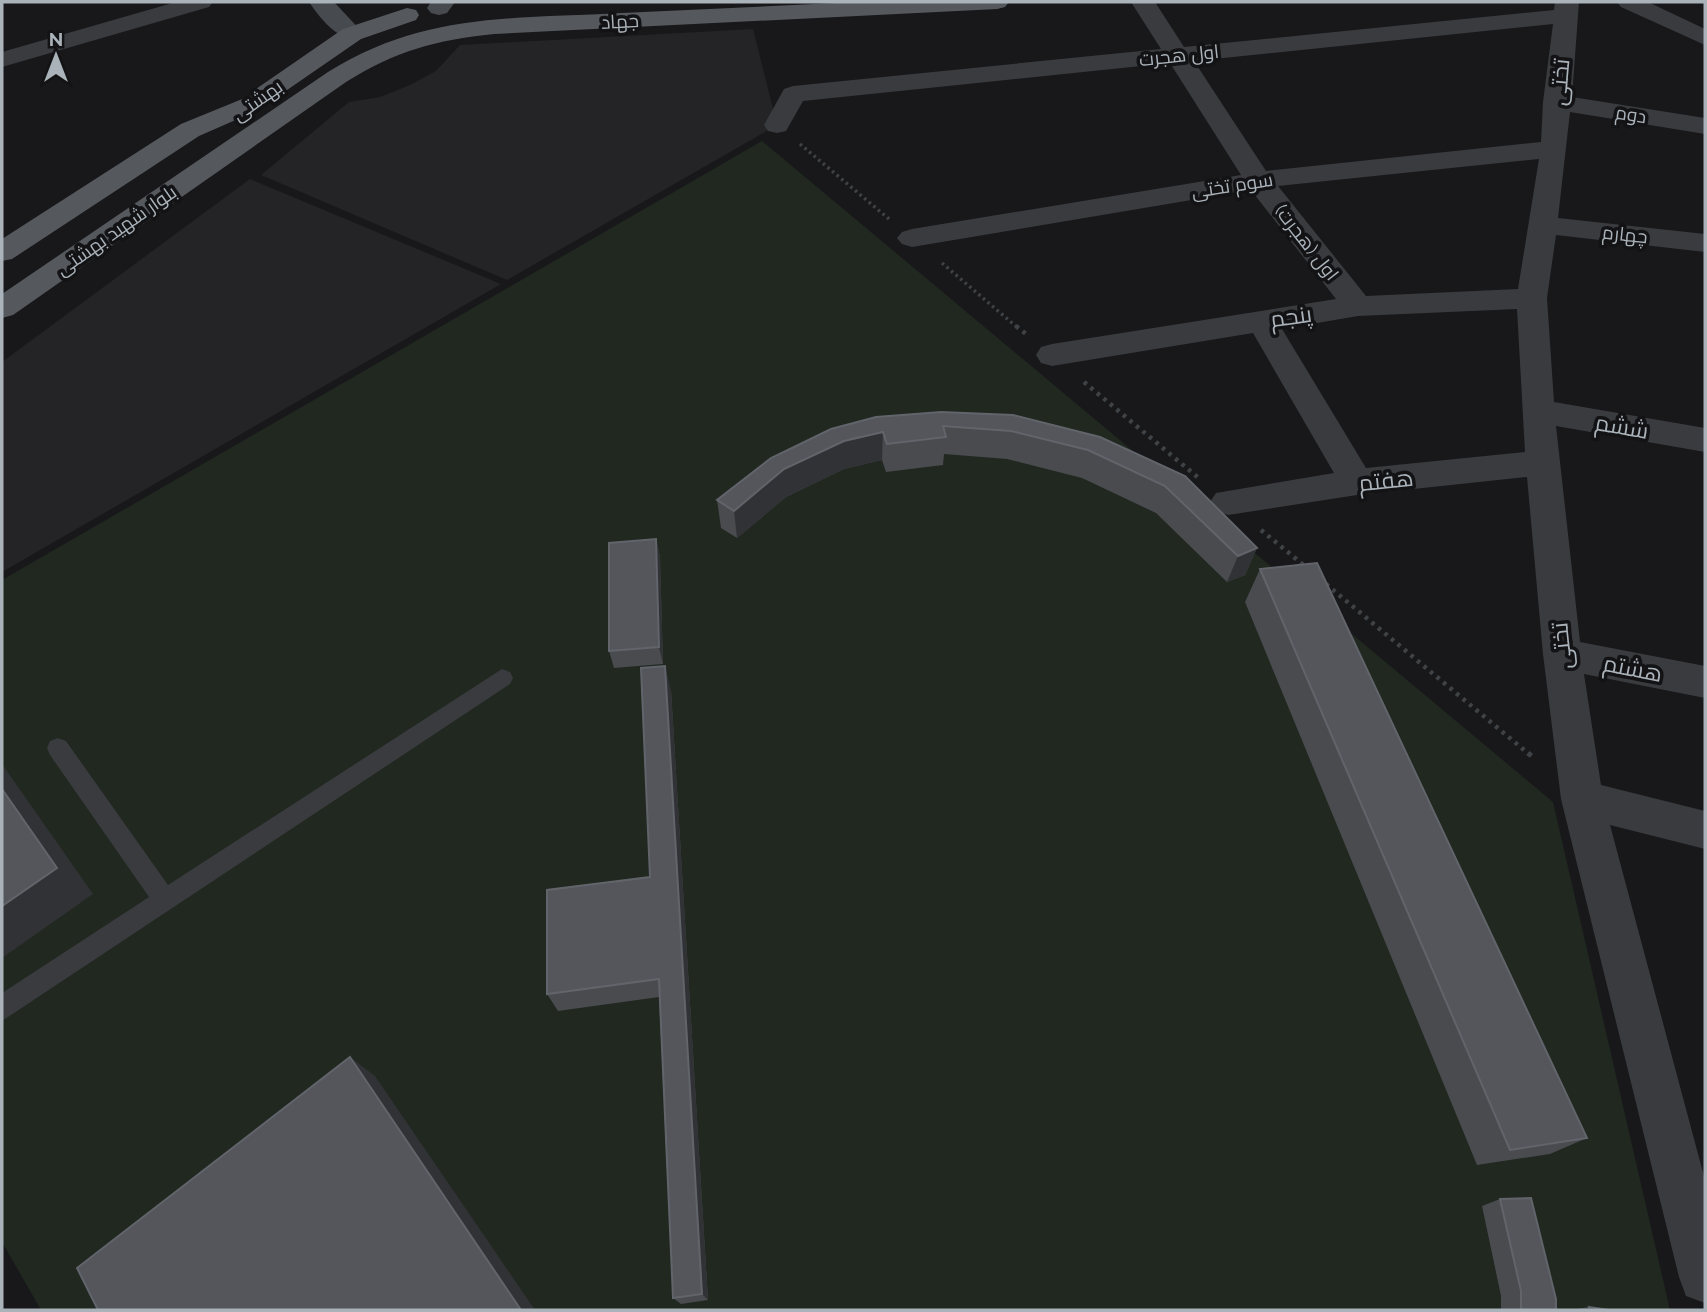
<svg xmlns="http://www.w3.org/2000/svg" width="1707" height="1312" viewBox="0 0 1707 1312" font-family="Raleway,Cairo,sans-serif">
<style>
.built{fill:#242427}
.green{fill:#202820}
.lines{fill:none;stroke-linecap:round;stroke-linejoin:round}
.path-far2{stroke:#3f4246;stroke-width:3.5;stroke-dasharray:2.5 3.5;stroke-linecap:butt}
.path-far1{stroke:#3f4246;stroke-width:4.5;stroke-dasharray:3.5 5;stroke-linecap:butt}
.path{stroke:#3f4246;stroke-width:5;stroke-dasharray:4.5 6;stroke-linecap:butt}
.service{fill:#393b3f;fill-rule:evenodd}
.minor{fill:#393b3f;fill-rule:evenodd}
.tertiary{fill:#393b3f;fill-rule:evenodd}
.secondary{fill:#474a4f;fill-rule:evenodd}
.primary{fill:#55595e;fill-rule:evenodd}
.wall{fill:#494b4f}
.shaded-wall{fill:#313235}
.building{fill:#54565b;stroke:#61646a;stroke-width:2}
.labels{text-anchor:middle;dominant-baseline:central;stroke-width:7;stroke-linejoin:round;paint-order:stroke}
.far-street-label{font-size:19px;fill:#aab2ba;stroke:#131315}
.street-label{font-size:23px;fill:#aab2ba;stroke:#131315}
</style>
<rect width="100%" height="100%" fill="#18181a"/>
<path class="built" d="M753,29L777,125L507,280L261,175L349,102L380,97L410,85L436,71L460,45Z
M250,179L501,284L2,572V362Z"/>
<path class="green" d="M762,141L1553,802L1670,1310H41L2,1242V580Z"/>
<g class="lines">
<path class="path-far2" d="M800,144L889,219
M942,263L1018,328"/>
<path class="path-far1" d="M1016,326L1026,334
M1084,382L1201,480
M1261,530L1306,567
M1326,584L1530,755"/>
<path class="path" d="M1528,753L1534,758"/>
<path class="service" d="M502,669L510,672L513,678L510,684L2,1021V993L149,897L50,755L47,748L50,741L58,738L66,741L168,885Z"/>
<path class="minor" d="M176,2H213L209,7L2,67V52Z
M1131,2H1155L1184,47L1554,10L1555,2H1579L1572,97L1705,118V134L1570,112L1558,218L1705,234V252L1556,235L1547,298L1554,402L1705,428V452L1556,426L1580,642L1705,666V698L1584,674L1601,785L1705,811V849L1610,825L1705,1180V1303L1686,1296L1679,1277L1561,799L1543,654L1527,477L1357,495L1228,515L1216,511L1210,502L1216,493L1334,473L1253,333L1052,366L1041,363L1036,355L1041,347L1052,344L1336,299L1251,190L912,247L902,244L897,238L902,232L912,229L1241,175L1170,63L803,101L786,131L777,133L768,131L764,125L784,89L793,86L1161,49ZM1553,24L1543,102L1541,142L1266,171L1194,61ZM1539,159L1518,289L1366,296L1278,186ZM1517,309L1525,452L1366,468L1282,329L1358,316Z"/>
<path class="tertiary" d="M1617,2H1648L1705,29V45L1621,7Z"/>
<path class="secondary" d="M309,2H334L364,34L361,39C340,44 320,18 309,2Z
M431,2H455L447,13L439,15L431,13L427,8Z"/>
<path class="primary" d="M857,2H1009L1005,7L997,9L494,34C435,40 396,51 346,82L13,315L2,318V294L328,72C424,12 514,19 622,13C700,9 779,6 857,2Z
M407,8L416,10L419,15L416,20L361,39L274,99L267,101L263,108L199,136L12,259L2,261V239L181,124L252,95L256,89L343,29Z"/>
</g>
<path class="wall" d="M876,417L1100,437L1257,548L1245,575L1227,582L1156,513L1082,478L1007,459L944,454L943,465L886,472L882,460L844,469L786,497L737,538L721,528L717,500Z
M656,539L660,557L663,664L614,668L609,651Z
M1260,569L1587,1138L1550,1154L1477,1165L1245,602Z
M671,690L708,1300L681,1304L673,1298L659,997L558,1011L547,994L650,877Z
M1500,1199L1556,1310H1501V1296L1482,1206Z
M1589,1307L1609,1310H1570Z"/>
<path class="shaded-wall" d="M883,432L882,460L844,469L786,497L737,538L734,511L784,469L844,441Z
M656,539L660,557L663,664L659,647Z
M1257,548L1245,575L1227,582L1238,556Z
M665,666L671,690L708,1300L702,1294Z
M2,764L93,894L2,958Z
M350,1057L375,1076L535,1310H521Z"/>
<path class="building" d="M941,412L1013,415L1100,437L1185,476L1257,548L1238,556L1165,486L1088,450L1011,431L943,426L946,437L887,444L883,432L844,441L784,469L734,511L717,500L771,458L831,429L876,417Z
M656,539L659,647L609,651V543Z
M1317,563L1587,1138L1510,1150L1260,569Z
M665,666L702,1294L673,1298L659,979L547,994V890L650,877L641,668Z
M2,789L57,868L2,906Z
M350,1057L521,1310H98L77,1268Z
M1531,1198L1556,1299V1310H1521V1291L1500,1199Z
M1589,1307L1609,1310H1590Z"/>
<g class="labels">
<g class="far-street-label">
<text transform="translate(620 21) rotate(-3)">جهاد</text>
<text transform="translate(1179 55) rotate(-6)">اول هجرت</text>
<text transform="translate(257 100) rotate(-35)">بهشتی</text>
<text transform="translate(1631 114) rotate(9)">دوم</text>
<text transform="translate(1232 185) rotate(-9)">سوم تختی</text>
<text transform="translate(116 230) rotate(-35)">بلوار شهید بهشتی</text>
<text transform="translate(1625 234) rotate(6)">چهارم</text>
<text transform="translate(1307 242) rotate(52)">اول (هجرت)</text>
</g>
<g class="street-label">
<text transform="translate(1559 82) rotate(-85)">تختی</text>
<text transform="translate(1291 316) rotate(-8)">پنجم</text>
<text transform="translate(1622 426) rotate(10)">ششم</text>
<text transform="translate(1386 480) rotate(-6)">هفتم</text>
<text transform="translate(1561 646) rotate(-96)">تختی</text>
<text transform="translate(1633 668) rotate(11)">هشتم</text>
</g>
</g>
<rect width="1707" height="1312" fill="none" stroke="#aab2ba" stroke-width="7"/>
<g transform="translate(56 56)" stroke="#131315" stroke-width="5" paint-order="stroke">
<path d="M0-5L12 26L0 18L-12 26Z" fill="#aab2ba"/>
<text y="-10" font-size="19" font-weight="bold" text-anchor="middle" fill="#aab2ba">N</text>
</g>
</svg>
